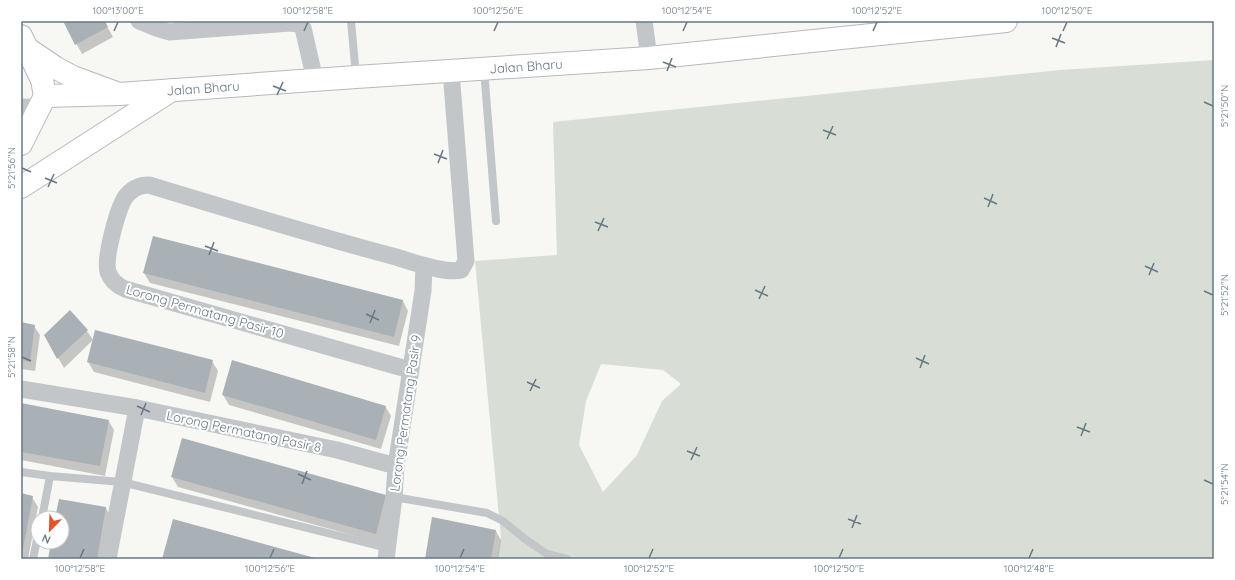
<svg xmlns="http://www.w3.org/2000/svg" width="1235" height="580" viewBox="0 0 1235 580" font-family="Quicksand,sans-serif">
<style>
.green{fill:#d8ded5;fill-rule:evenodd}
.shadow{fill:#0003}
.building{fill:#a9b1b6}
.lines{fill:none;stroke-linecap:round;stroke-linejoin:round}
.secondary-casing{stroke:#b5babe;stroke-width:24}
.primary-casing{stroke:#b5babd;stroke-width:24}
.service{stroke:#c2c6c9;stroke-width:8}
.minor{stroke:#c2c6c9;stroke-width:17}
.secondary{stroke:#fff;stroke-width:22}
.primary{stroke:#fff;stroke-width:22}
.ticks{fill:none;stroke:#677784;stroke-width:1.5}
.labels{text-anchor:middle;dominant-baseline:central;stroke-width:4;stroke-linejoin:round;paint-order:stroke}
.street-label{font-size:13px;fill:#677784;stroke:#fff}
.neatline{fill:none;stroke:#677784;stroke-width:1.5}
.ticks-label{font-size:10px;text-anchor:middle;fill:#677784}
</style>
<rect width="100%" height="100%" fill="#f7f7f4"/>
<path class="green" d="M1214,60V559H497L501,538L475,261L557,255L553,122L1060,70ZM601,364L663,370L681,384L662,401L637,455L603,492L579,445L586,401Z"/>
<path class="shadow" d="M64,21H104L113,37L82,54Z
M144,273L403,301L408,311L399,346L150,283Z
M70,312L87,331L93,340L64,368L45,335Z
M21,323L34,326L40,335L35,371L21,369Z
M212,361L218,371L210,402L94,372L88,362Z
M223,395L385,406L391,416L381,449L229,405Z
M21,404L108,420L114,430L105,476L21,460Z
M172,477L386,495L381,543L178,487Z
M21,495L32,497L38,507L28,559H21Z
M106,508L111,518L104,559H49L52,542H62V518H56Z
M496,531L501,540L498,559H426Z"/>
<path class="building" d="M63,21H105L108,27L75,45Z
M153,236L403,300L394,337L143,273Z
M70,310L88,330L57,359L44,335Z
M21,322L35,325L30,362L21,360Z
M95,330L213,360L205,393L87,362Z
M232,360L386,406L376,440L222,395Z
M21,403L109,420L100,466L21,452Z
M182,438L386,495L376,534L171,477Z
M21,493L33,496L22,554H21Z
M59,499L106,507L97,559H48L51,542H62V518H55Z
M432,517L496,530L491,559H425Z
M173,519L319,559H162Z"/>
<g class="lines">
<defs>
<path id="secondary" d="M45,96L119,94L356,77L649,58L1006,21"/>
<path id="primary" d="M21,36L42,80L45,96L21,144
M28,49L56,68L73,77L119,94
M21,187L172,90"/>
</defs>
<use href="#secondary" class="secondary-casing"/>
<use href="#primary" class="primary-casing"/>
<path class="service" d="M351,21L356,76
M484,69L496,221
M21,472L50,476L122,482L388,548
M394,497L487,513L503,521L525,539L547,554L567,559
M42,518L50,476
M33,559L38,535"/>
<path class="minor" d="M139,21L156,28L169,32L290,23L299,24L303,28L315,80
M644,21L649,58
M21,107H40
M410,370L125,289C118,286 111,280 108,272C104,259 118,205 127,195C133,188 140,185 149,185C231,210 313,235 396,257C413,262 445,274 461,270L466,261L451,71
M21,389L137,408L337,450L396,466
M108,559L137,408
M386,559L394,497L396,466L423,291L424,266"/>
<use href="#secondary" class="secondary"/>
<use href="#primary" class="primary"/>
</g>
<path class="ticks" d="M114,31L118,22M304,31L308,22M494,31L498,22M683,31L687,22M873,31L877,22M1063,31L1067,22M1052,38L1065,43M1056,47L1061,34M663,62L676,67M667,71L672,58M273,86L286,91M277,95L283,82M1204,102L1213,106M823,130L836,135M827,139L833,126M434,154L447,159M438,163L443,150M22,168L31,172M45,178L57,183M48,187L54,174M984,198L997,204M988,207L993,194M595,222L608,227M598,231L604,218M205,246L218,251M209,255L214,242M1145,266L1158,272M1149,275L1154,263M755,290L768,296M1204,291L1213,295M759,299L765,286M366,314L379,320M370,323L375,310M22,357L31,361M916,358L929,364M920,368L925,355M527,382L540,388M530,391L536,379M137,406L150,412M141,415L146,403M1077,427L1090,432M1081,436L1086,423M687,451L700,456M691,460L697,447M298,474L311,480M1204,480L1213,484M302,484L307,471M848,519L861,524M852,528L857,515M80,558L84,549M270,558L274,549M460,558L464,549M649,558L653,549M839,558L843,549M1029,558L1033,549"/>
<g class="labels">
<g class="street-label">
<text transform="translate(526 66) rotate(-4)">Jalan Bharu</text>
<text transform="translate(203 88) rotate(-4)">Jalan Bharu</text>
<text transform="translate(205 311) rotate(16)">Lorong Permatang Pasir 10</text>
<text transform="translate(405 413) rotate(-82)">Lorong Permatang Pasir 9</text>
<text transform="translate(244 431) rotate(12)">Lorong Permatang Pasir 8</text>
</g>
</g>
<rect width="1235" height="580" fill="none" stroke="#ffffff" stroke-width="44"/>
<g transform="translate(50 530) rotate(203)"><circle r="19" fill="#ffffff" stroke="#c2c9ce"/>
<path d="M0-3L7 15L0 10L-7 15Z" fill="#df542c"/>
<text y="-6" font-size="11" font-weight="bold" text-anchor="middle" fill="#677784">N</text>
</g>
<rect x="22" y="22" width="1191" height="536" class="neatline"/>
<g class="ticks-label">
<text x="118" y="14">100°13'00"E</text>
<text x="308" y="14">100°12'58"E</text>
<text x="498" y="14">100°12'56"E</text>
<text x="687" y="14">100°12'54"E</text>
<text x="877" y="14">100°12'52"E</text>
<text x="1067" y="14">100°12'50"E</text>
<text transform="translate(1224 106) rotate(-90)" y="4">5°21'50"N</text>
<text transform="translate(11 168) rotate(-90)" y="4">5°21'56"N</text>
<text transform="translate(1224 295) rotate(-90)" y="4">5°21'52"N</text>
<text transform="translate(11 357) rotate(-90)" y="4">5°21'58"N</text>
<text transform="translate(1224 484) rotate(-90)" y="4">5°21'54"N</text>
<text x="80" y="572">100°12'58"E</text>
<text x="270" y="572">100°12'56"E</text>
<text x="460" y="572">100°12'54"E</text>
<text x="649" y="572">100°12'52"E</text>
<text x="839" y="572">100°12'50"E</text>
<text x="1029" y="572">100°12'48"E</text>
</g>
</svg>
